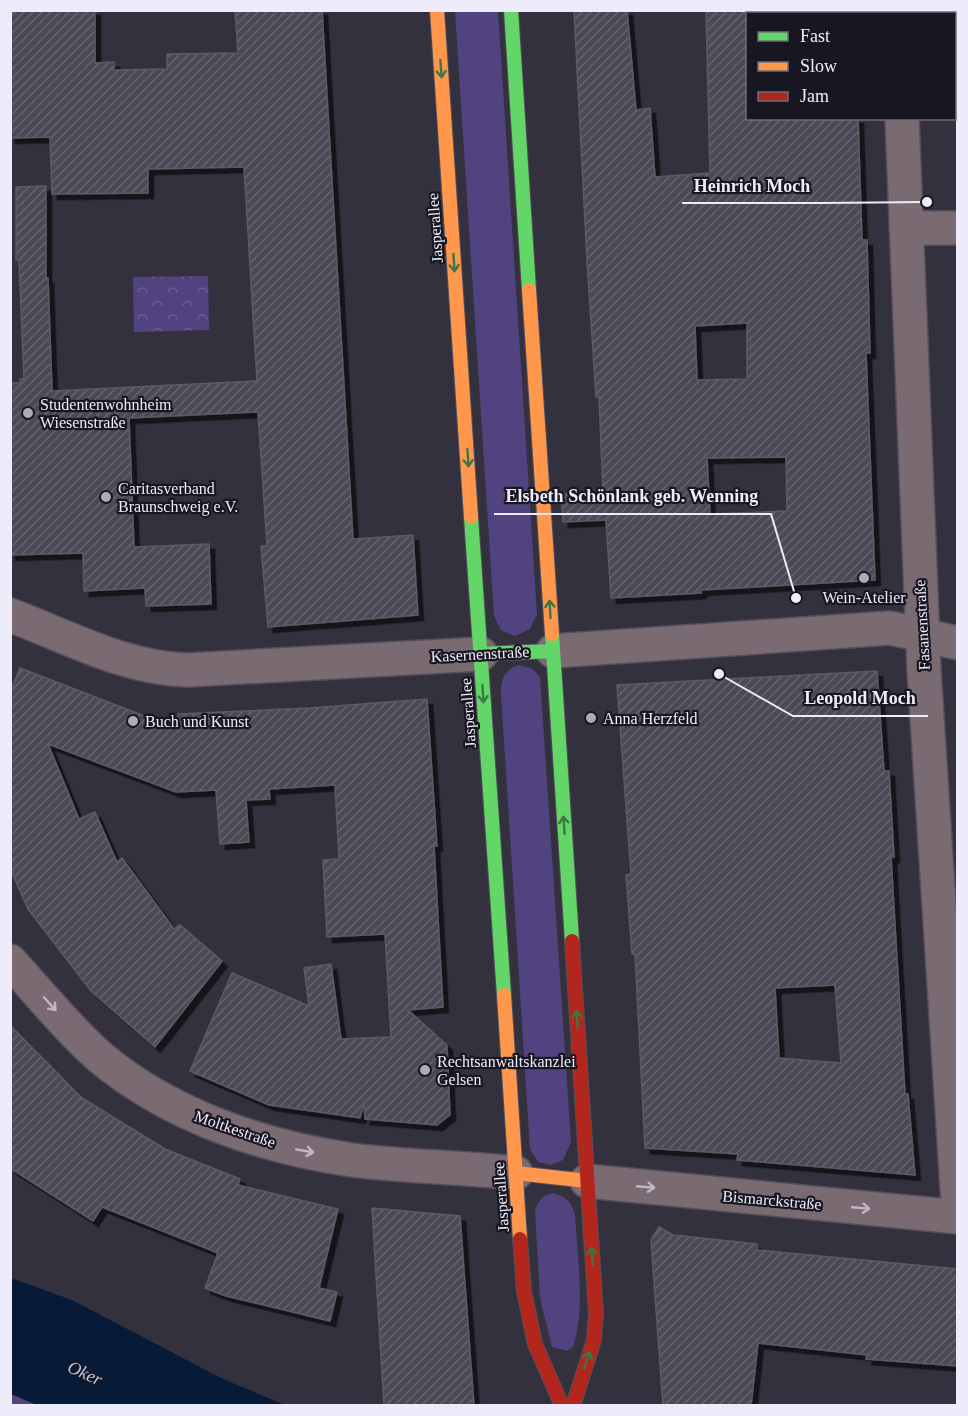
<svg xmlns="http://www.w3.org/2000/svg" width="968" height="1416" viewBox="0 0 968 1416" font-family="'Times New Roman',serif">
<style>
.grass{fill:#51437f}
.park{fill:url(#park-crowns)}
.water{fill:#071b39}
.building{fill:url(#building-hatch);stroke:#5c5a64;stroke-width:1.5;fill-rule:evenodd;filter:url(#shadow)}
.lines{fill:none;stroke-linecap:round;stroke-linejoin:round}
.street-casing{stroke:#53505b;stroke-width:36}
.fast-casing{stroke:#53505b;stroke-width:16}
.slow-casing{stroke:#53505b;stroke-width:16}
.jam-casing{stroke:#53505b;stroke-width:16}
.street{stroke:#7a6a72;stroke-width:33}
.fast{stroke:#63d668;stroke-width:14}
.slow{stroke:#ff974d;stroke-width:14}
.jam{stroke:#b3261e;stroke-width:14}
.oneway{stroke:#3e7644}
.oneway2{stroke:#c0b8c4}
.poi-dot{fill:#adabb9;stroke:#181721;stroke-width:2}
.labels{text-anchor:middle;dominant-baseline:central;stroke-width:4.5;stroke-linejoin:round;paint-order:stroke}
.street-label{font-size:16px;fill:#eeecfb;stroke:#181721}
.poi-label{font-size:16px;fill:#eeecfb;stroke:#181721;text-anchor:start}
.water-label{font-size:18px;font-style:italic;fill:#afc9ed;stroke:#181721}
.leader{fill:none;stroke:#eeecfb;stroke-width:2}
.callout-dot{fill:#eeecfb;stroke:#181721;stroke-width:2}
.callout-label{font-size:18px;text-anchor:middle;font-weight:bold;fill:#eeecfb;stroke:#181721;stroke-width:4.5;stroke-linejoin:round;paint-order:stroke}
</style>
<defs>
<pattern id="park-crowns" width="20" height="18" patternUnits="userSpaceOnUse" patternTransform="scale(1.5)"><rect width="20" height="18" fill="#51437f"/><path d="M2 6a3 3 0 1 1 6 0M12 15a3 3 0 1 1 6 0" fill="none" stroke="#6a5e92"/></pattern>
<pattern id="building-hatch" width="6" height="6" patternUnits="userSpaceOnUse" patternTransform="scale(1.5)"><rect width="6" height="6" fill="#4c4a55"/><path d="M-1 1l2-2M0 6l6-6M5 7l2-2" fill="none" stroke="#66646e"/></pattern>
<filter id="shadow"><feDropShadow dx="5.5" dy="5.5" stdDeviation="0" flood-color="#0009"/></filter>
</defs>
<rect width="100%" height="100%" fill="#34313e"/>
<path class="grass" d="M455,11H498L537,614L530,629L515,636L501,630L494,616Z
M518,665L531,668L540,677L571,1142L563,1160L551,1165L538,1162L530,1149L501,694C501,678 504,671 518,665Z
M553,1193C566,1197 571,1201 575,1214C577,1255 586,1308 573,1347L567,1351L552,1347L540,1298L535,1211C538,1200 542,1196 553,1193Z"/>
<path class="park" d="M208,276L209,330L134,332L133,277Z
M11,1393L41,1405H11Z"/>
<path class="water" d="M11,1278L72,1300L221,1378L285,1405L39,1406L11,1394Z"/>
<path class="building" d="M10,10H95V63L114,62V70L167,69V54L238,53L235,10H322L353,539L413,535L418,615L268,627L261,546H267L258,412L129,418L134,547L209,544L211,604L146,606L145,588L84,591L83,553L10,555V383H20V379H24L19,260H16V187L46,186V278H48L52,391L257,381L244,167L148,169V193L52,194L50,137L10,138Z
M574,10H627L636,110L650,108L655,177L710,173L706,10H747V118H858L862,240H867L870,353H866L875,580L701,590V593L611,598L606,520L563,522L561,494L603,491L599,397H596L587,261ZM747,323V379L697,380L695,326ZM786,457L787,511L710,514L707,458Z
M20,668L178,729V714L310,708L427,699L437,846H434L443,1007L408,1010L447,1045L450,1115L437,1125L365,1119L364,1103L360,1118L269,1105L190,1071L232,973L309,1006L304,968L331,964L341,1039L391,1037L385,934L327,937L323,860L339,859L335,785L269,789L270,799L246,800L249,842L220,844L216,790L176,792L48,744L79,819L95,812L117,862L122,858L174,929L180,925L222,961L155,1047L91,991L28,909L10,868V693Z
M877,671L884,771H889L894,857H891L905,1094H908L915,1175L737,1160L738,1154L645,1148L635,954H632L626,875L631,874L617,685ZM835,985L841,1063L779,1058L775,988Z
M10,1025L82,1098L165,1149L240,1179L238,1185L338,1209L319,1288L337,1292L330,1321L226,1296L205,1288L218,1253L102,1207L93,1221L10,1168Z
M372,1208L460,1216L474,1406H384Z
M659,1227L673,1235L757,1244V1250L957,1269V1366L866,1359L867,1355L758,1343L751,1406H663L651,1240Z"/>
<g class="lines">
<defs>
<path id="street" d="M897,10V14
M902,118L924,670L958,1203
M906,228H958
M10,615C68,637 126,669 188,670L481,654
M553,651L890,628L958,643
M10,961C39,993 69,1030 101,1058C171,1116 263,1147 352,1160C406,1167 461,1167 516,1173
M587,1181L958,1217"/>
<path id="fast" d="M511,10L529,290
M471,517L504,995
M552,634L572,941
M481,654L553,651"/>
<path id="slow" d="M437,10L471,517
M529,290L552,634
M504,995L520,1239
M516,1173L587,1181"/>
<path id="jam" d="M572,941L596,1314L594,1340L573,1406
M520,1239L524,1291L535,1344L562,1406"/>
</defs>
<use href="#street" class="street-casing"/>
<use href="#fast" class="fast-casing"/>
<use href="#slow" class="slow-casing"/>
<use href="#jam" class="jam-casing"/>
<use href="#street" class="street"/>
<use href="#fast" class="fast"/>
<use href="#slow" class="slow"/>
<use href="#jam" class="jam"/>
</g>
<defs><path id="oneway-shaft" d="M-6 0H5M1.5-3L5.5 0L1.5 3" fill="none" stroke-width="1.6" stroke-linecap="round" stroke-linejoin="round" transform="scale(1.5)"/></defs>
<g class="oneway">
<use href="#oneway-shaft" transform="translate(441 69) rotate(86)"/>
<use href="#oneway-shaft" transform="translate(454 263) rotate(86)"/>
<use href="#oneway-shaft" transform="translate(468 458) rotate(86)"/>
<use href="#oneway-shaft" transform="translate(550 609) rotate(-93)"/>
<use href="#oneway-shaft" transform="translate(483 694) rotate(86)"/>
<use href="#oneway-shaft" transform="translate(564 825) rotate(-94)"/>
<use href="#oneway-shaft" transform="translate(577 1019) rotate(-94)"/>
<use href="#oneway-shaft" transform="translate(592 1256) rotate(-94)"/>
<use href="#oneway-shaft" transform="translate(587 1360) rotate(-72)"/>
</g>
<g class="oneway2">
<use href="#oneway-shaft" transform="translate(50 1004) rotate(48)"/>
<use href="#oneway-shaft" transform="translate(305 1151) rotate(10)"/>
<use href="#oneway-shaft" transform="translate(646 1187) rotate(5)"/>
<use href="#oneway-shaft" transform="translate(861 1208) rotate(5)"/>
</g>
<g class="poi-dot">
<circle cx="28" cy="413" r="6"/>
<circle cx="106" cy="497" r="6"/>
<circle cx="864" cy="578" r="6"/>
<circle cx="591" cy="718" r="6"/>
<circle cx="133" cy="721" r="6"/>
<circle cx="425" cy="1070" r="6"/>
</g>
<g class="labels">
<g class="street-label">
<text transform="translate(435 228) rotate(-94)">Jasperallee</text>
<text transform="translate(922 625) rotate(-93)">Fasanenstraße</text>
<text transform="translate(480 654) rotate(-3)">Kasernenstraße</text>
<text transform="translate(468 713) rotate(-94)">Jasperallee</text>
<text transform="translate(235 1129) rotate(19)">Moltkestraße</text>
<text transform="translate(501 1197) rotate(-94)">Jasperallee</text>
<text transform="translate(772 1200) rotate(5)">Bismarckstraße</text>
</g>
<g class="poi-label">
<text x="40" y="404">Studentenwohnheim<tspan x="40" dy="18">Wiesenstraße</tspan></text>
<text x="118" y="488">Caritasverband<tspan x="118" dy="18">Braunschweig e.V.</tspan></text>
<text x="864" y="597" text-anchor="middle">Wein-Atelier</text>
<text x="603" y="718">Anna Herzfeld</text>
<text x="145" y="721">Buch und Kunst</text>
<text x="437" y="1061">Rechtsanwaltskanzlei<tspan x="437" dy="18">Gelsen</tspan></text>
</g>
<g class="water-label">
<text transform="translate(85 1373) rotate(24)">Oker</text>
</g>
</g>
<path class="leader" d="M927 202L823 203H682M796 598L771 514H494M719 674L793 716H928"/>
<g class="callout-dot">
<circle cx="927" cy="202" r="6"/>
<circle cx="796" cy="598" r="6"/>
<circle cx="719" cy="674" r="6"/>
</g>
<g class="callout-label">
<text x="752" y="192">Heinrich Moch</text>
<text x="632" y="502">Elsbeth Schönlank geb. Wenning</text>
<text x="860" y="704">Leopold Moch</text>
</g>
<rect width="968" height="1416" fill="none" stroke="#eeecfb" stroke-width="24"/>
<rect x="746" y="12" width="210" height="108" fill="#181721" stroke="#6e6c78" stroke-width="1.5"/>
<rect x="758" y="32" width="30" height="9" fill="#63d668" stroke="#6e6c78" stroke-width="1.5"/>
<text x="800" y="42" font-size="18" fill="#eeecfb">Fast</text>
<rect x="758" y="62" width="30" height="9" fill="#ff974d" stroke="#6e6c78" stroke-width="1.5"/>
<text x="800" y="72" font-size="18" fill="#eeecfb">Slow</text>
<rect x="758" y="92" width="30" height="9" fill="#b3261e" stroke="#6e6c78" stroke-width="1.5"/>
<text x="800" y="102" font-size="18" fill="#eeecfb">Jam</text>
</svg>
